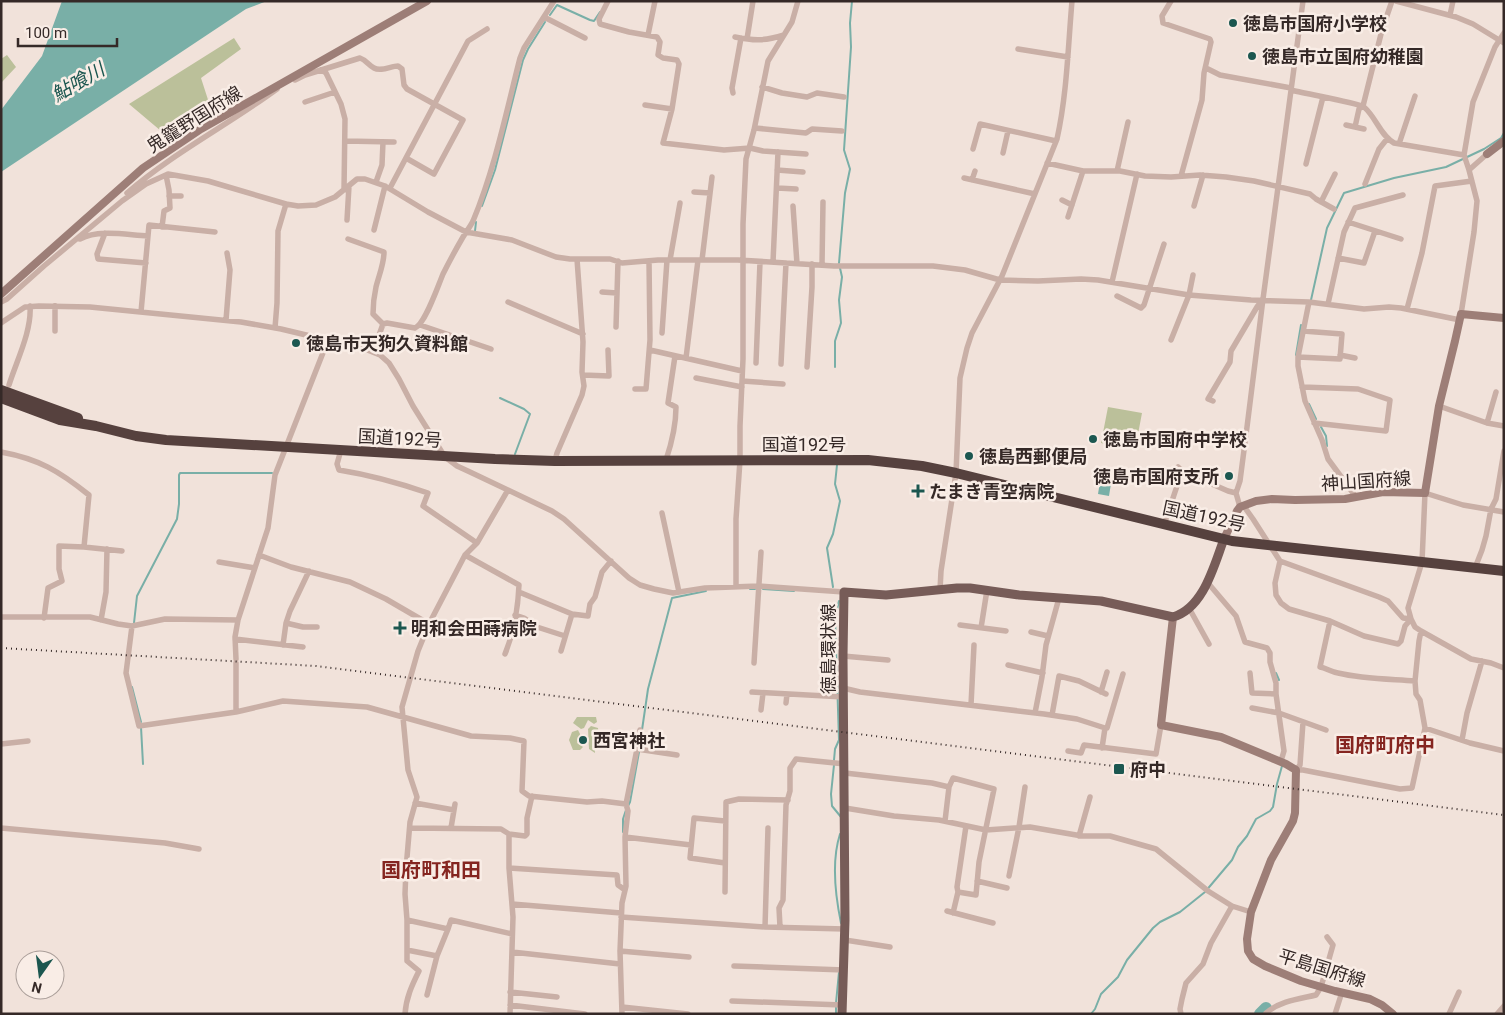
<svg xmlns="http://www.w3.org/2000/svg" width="1505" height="1015" viewBox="0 0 1505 1015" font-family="Roboto,'Noto Sans JP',sans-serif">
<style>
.green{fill:#bbc09a}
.water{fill:#79afa7}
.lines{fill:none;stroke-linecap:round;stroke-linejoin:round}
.stream{stroke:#79afa7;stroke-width:2}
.river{stroke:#79afa7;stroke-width:12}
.street{stroke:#c9afa6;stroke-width:5.5}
.secondary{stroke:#9d7e77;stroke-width:8}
.primary{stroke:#775c58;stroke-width:9}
.highway{stroke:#56413e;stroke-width:10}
.rail{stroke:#352927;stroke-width:2;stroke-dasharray:1 4;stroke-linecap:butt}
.poi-dot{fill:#1c5750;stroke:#f9ede6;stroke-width:2}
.labels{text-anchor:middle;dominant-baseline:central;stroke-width:5;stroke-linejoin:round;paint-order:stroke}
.poi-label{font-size:18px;font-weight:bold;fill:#352927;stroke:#f9ede6;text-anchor:start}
.street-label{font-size:18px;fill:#352927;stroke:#f9ede6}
.water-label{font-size:19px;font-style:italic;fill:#1c5750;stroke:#f9ede6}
.quarter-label{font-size:20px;font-weight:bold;fill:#852520;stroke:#f9ede6}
</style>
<rect width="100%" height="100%" fill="#f1e2da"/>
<path class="green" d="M234,38L241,49L201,78L211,109L178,129L171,124L161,131L129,104Z
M7,55L16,67L1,83V59Z
M1108,407L1142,413L1135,450L1101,443Z
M577,717H596L597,722L594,724L588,720L584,728L581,729L573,723Z
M591,726L598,728L599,735L594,741L595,753L589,749L588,729Z
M578,730L580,734L577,743L583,747L580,750H573L569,740L572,732Z"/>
<path class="water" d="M62,1H267L246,9L1,172V110L42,56Z
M1102,469L1113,471L1109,496L1098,494Z"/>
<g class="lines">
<path class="stream" d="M550,15L557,5L590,20L594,21L600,12
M482,206L495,170L523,60L528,49L545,22
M475,231L476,222
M839,263L845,193L850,169L844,150L851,47L850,23L852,1
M1311,300L1327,228L1344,193L1394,178L1446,167L1484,149L1501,138L1504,133
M1296,355L1301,325
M835,367V341L841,323L839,300L842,277L840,268
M500,398L524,409L530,414L515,454
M1309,404L1316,419
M1321,427L1326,436L1327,446
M1345,478L1350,482
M833,587L827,548L833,534L840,501L835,484L837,465
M750,589H755
M763,589L794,591
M134,623L137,596L177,519L179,504V475L180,473H272
M1276,673L1279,680
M132,687L141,722
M141,727L143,764
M642,730L648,689L672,598L706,591
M834,760L835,749L839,740L835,618L839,601
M834,765L831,794L832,806L841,817
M628,806L630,802L639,752
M623,832V819L626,810
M840,834C831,862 835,894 841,923
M836,1003L839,972
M836,1007V1014
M1091,1014L1095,1009L1101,994L1118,977L1127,960L1153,928L1160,922L1180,912L1205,892L1232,860L1238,847L1247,836L1256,819L1270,811L1273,807L1277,784L1282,766"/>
<path class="river" d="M1260,1014L1266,1008"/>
<path class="street" d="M608,1L599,19L600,24L629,32L657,37L660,42L658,55L663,58L677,60L679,64L672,109L663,143L724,150L750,148L763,151L806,154
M1171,1L1162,16L1163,23L1210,39L1211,42L1204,73L1202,100L1181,176
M1396,1L1456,17L1473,24L1504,43
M1450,15L1453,1
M544,17L585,38
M648,35L655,1
M735,37C755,41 764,41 784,35
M747,39L753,1
M1018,49L1068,57
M1206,68L1220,75L1291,88
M321,70L326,73L341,104L345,119L344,190
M295,80L305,75L360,58C366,60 368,65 374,68C381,72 391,66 398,66L402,69L404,85L407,89L463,120L434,174L406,158
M762,87L782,93L807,97L817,93L844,97
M1291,90C1302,93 1358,103 1364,107C1376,117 1380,135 1394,143L1464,155
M733,93L732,88L741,38
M305,102L335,92
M645,105L672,109
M1346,125L1364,129
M1355,127L1359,109L1363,106L1382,30L1392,1
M755,128L806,133L812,129L842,131
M345,141L394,142
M1399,144L1415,96
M973,149L980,124L1056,141
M1003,153L1008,131
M1047,163L1083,171H1120L1145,176L1171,177L1200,175L1226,177L1254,181L1310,194L1316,199L1334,209
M1306,164L1323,97
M777,170L803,172
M1469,170L1464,155L1473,102L1495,47L1504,33
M1117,171L1128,122
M964,178L1035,194
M972,180L975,171
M376,182L382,165L383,142
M1365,184L1379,149L1387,139
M390,188L468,41L487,29
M777,188L796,189
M694,192L710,193
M127,193C173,153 228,125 277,89
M169,196H181
M1062,200L1072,205
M1321,202L1335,174
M793,206L797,264
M1194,206L1203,175
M1068,217L1083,171
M347,220L349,186
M1348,222L1401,239
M162,227L164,211L170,208L169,190L166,175
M374,230L385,186
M105,233L97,254L98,259L146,263
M80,239C100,229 126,235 148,236
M348,239L384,252C384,264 379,275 376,287C374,296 373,305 373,314L383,324
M1338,258L1364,263L1375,231
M670,260L680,203
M702,260L712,177
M773,262L778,152
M822,265L823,202
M1112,282L1137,174
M602,292L617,293
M1117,296L1141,308L1144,305L1164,244
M1,302L7,299L44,266L122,201L146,184L168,174L208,181L286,204L298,206L316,205L335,197L357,179H365L385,186L428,212L466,232L512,240L556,257L570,259H610L622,263L658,260H738L834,266H933L965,270L1000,280L1038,281L1081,279L1098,280L1189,295L1251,300L1309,302L1364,309L1389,307L1401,308L1460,320
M508,302L583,334
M1309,302L1298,357V366L1305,401L1322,440L1328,459L1356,497
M1328,304L1344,232L1355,208L1403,195
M1407,309L1422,253L1435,186L1472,181
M141,312L149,225L215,232
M1461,314L1474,232L1477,201L1469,170L1487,154
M226,320L230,270L227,253
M1,323L25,307L39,306L90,307L241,322L281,329L365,349L380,355L389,363L399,379L413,406L445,457L457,466L470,472L552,511L564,519L629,578L640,585L654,589L673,593L705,588L759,586L844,592
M420,325L491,349
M616,327L618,261
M275,328L277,303L278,231L286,204
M55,331V306
M662,333L667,260
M1171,340L1189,295L1193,275
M650,350L742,371
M373,352L383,324L387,323L415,328C425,324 438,286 443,274C449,262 456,249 463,237C466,232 470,227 473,221C495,168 506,113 520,58L524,48L554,1
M1340,355L1355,358
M1298,357L1340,359L1342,334L1303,331
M686,358L698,260
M756,363L760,262
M781,364L786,263
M807,367L812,287V264
M583,375L609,376L608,350
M696,378L742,387
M742,381L783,384
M9,385C16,362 32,331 30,306
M1302,387L1358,389L1390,400L1386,431L1314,423
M635,389H646L650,340L649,261
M1213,401L1208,399L1230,362L1231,351L1257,307L1263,299
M1439,406L1487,423L1504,426
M1487,423L1496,392
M341,450L337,464L339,470C370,475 399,483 428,493L423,506L477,543
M1,452C39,459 59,471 89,495L84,547
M666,460C672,442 676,426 676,407L668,403L675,356
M555,461L557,453L582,395L584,386L582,372L583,342L577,259
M1178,467L1182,471L1228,491L1236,493L1240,507
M1236,493L1240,481L1247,427L1263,299L1303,1
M1243,505L1253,519L1280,561L1275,583L1276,595L1281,603L1289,609L1330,621L1364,636L1398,644L1401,641L1405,626L1411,619L1403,618L1388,601L1379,597L1280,561
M1504,512L1463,505L1425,493L1422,562L1408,608L1411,619L1415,627L1421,631L1471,659L1491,663L1504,668
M662,513L679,592
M1164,525L1182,471
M259,555L291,567L350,582L386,599L429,624
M465,555L519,585C518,608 514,632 505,654
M219,562L255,568
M1475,568L1482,550L1486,536L1491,509L1496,499L1504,451
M1208,583L1236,616L1245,642L1267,648L1270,653V662L1276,683V694L1284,751L1281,761
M736,586V519L740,460V426L743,359V224L746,159L754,130L768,61L792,22L798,1
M940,590L941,571L956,473L960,378L967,348L972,333L1002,276L1057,139C1067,94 1068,47 1072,1
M519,592L572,614L588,616L590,604L595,597L602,572L611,561
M1189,608L1209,644
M515,615L524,618L537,627L565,636
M1,617H90L118,624L132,626L165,619L238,620
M44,618L48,588L62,581L59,569V546L84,547L122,551
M101,620L106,592L107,549
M1330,621L1320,667C1326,668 1331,672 1338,673C1363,679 1389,679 1415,681
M286,623L290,611L309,571
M960,625L1006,631
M132,626L126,673L139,726L236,712
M981,628L987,590
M1031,632L1048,636
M235,639L303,647
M283,645L286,623L303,627H317
M561,651L572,614
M843,656L888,660
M236,659L235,637L238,620L268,528L275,475L328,340
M236,663V712L283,701L367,707L471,736L510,738L524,741L522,791L529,796L587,802L602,801L626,804
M754,663L761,552
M1008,665L1043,673
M1250,673L1252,693L1276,694
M843,688L860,692L1044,714L1077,719L1105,728L1102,748
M752,692L844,697
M1101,692L1107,672
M786,703L787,694
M971,705L974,645
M1252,708L1279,713L1326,730
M761,710L763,693
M1035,713L1042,677L1046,645L1059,598
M1052,715L1059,676L1079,681L1106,694
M1303,722L1300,765L1296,770H1303L1400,789L1412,788L1425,728L1420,700L1416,694L1415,681L1419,641L1421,631
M1107,728L1123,674
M1425,728L1470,743L1504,751
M1462,740L1467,713L1482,661
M1,744L28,741
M637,749L640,730
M1068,751L1081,753L1084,745L1156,754L1161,725
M845,773L932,783L949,787L945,821
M949,787L953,778L994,789L979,862L976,895L958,892
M415,803L454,810
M845,808L894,816L939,820L986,830L1030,827L1082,836H1110L1156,849L1208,891L1232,906L1251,912
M1,828L165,843L199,849
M410,828L501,829L509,834
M451,828L455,804
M1079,836L1090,797
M625,837L691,845
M725,863L690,858L694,818L725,821
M509,868V834L525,836L527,834V818L532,796
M1009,876L1019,827L1025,787
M977,881L1007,888
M725,892L726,802L739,799L788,800
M512,904L621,913
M947,911L993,923
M953,913L958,892L957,887L966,826
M621,917L765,927L845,929
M407,920L405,894L406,869L410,822L417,797L408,770L402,707L418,651L429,624L465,555L477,543L508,490
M765,927L768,828
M780,927L779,908L783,900L786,805L790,791V768L796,759L845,764
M448,929L437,956L407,950V920L448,929L451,920L512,934
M845,940L890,947
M620,951L689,957
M512,952L620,964
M734,966L844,970
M510,992L557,997
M427,995L437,956
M732,1001L842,1005
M510,1005L585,1014
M622,1007L688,1014
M1266,1013C1280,1001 1299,999 1316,995L1321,987L1333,945L1327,937
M405,1014C406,998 412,985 419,971L407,961V950
M510,1014L513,917L509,868L617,875L618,885L625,890
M622,1014L620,951L622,903L626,886L625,837L628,811L626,804L637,749L677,755
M1181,1014L1180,1009L1182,999L1186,983L1203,964L1211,943L1232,906
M1335,1014L1342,992
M1449,1014L1459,992
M1497,1014L1504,1006"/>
<path class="secondary" d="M1487,154L1504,141
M1,294L143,168L201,129L427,1
M1224,539L1237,511L1240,507L1256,501L1272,499L1295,500L1345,499L1383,492L1425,493L1439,406L1455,341L1461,314L1504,318
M1173,617L1161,725L1221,737L1286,764L1296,770L1295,813L1293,821L1271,860L1251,912L1247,939L1248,951L1253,959L1265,966L1301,981L1335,991L1370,999L1382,1005L1393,1014"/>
<path class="primary" d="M842,1014L845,920L843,656L844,592L886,595L957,588H970L1019,595L1101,601L1173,617C1204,608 1214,565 1224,539"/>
<path class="highway" d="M1,390L78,418
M1,398L60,420L96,426L136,436L166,440L495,459L555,461L868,460L922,466L956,473L1232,541L1504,571"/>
<path class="rail" d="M1,648L316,666L1504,815"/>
</g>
<g class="poi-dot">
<circle cx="1233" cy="23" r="5"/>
<circle cx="1252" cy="56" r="5"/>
<circle cx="296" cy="343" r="5"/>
<circle cx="1093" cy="439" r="5"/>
<circle cx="969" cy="456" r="5"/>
<circle cx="1229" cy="476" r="5"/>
<path d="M915.5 483.5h5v5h5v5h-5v5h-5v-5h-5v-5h5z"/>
<path d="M397.5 620.5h5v5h5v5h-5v5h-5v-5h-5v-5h5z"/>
<circle cx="583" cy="740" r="5"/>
<rect x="1113" y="763" width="12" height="12" rx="2.5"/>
</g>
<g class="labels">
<g class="poi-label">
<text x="1243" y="23">徳島市国府小学校</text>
<text x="1262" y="56">徳島市立国府幼稚園</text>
<text x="306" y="343">徳島市天狗久資料館</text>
<text x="1103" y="439">徳島市国府中学校</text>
<text x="979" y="456">徳島西郵便局</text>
<text x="1219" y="476" text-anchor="end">徳島市国府支所</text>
<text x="929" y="491">たまき青空病院</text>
<text x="411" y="628">明和会田蒔病院</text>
<text x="593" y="740">西宮神社</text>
<text x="1130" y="769">府中</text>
</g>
<g class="street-label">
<text transform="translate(194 119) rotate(-32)">鬼籠野国府線</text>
<text transform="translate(400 438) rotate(3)">国道192号</text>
<text x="804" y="444">国道192号</text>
<text transform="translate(1366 481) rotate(-4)">神山国府線</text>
<text transform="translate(1204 516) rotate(12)">国道192号</text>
<text transform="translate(828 649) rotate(-90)">徳島環状線</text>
<text transform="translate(1322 968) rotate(17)">平島国府線</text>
</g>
<g class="water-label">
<text transform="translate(78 82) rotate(-30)">鮎喰川</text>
</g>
<g class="quarter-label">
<text x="1385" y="745">国府町府中</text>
<text x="431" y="870">国府町和田</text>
</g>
</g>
<rect width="1505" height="1015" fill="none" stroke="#352927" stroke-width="5"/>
<g transform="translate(40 975) rotate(194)"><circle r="24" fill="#f9ede6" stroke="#ab9f9a"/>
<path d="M0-4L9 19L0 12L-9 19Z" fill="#1c5750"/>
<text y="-8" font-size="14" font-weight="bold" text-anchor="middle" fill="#352927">N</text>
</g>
<path d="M18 38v8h99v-8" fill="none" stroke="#352927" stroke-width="2.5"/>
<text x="25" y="38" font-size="15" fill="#352927" stroke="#f9ede6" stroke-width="4" paint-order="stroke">100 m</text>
</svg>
